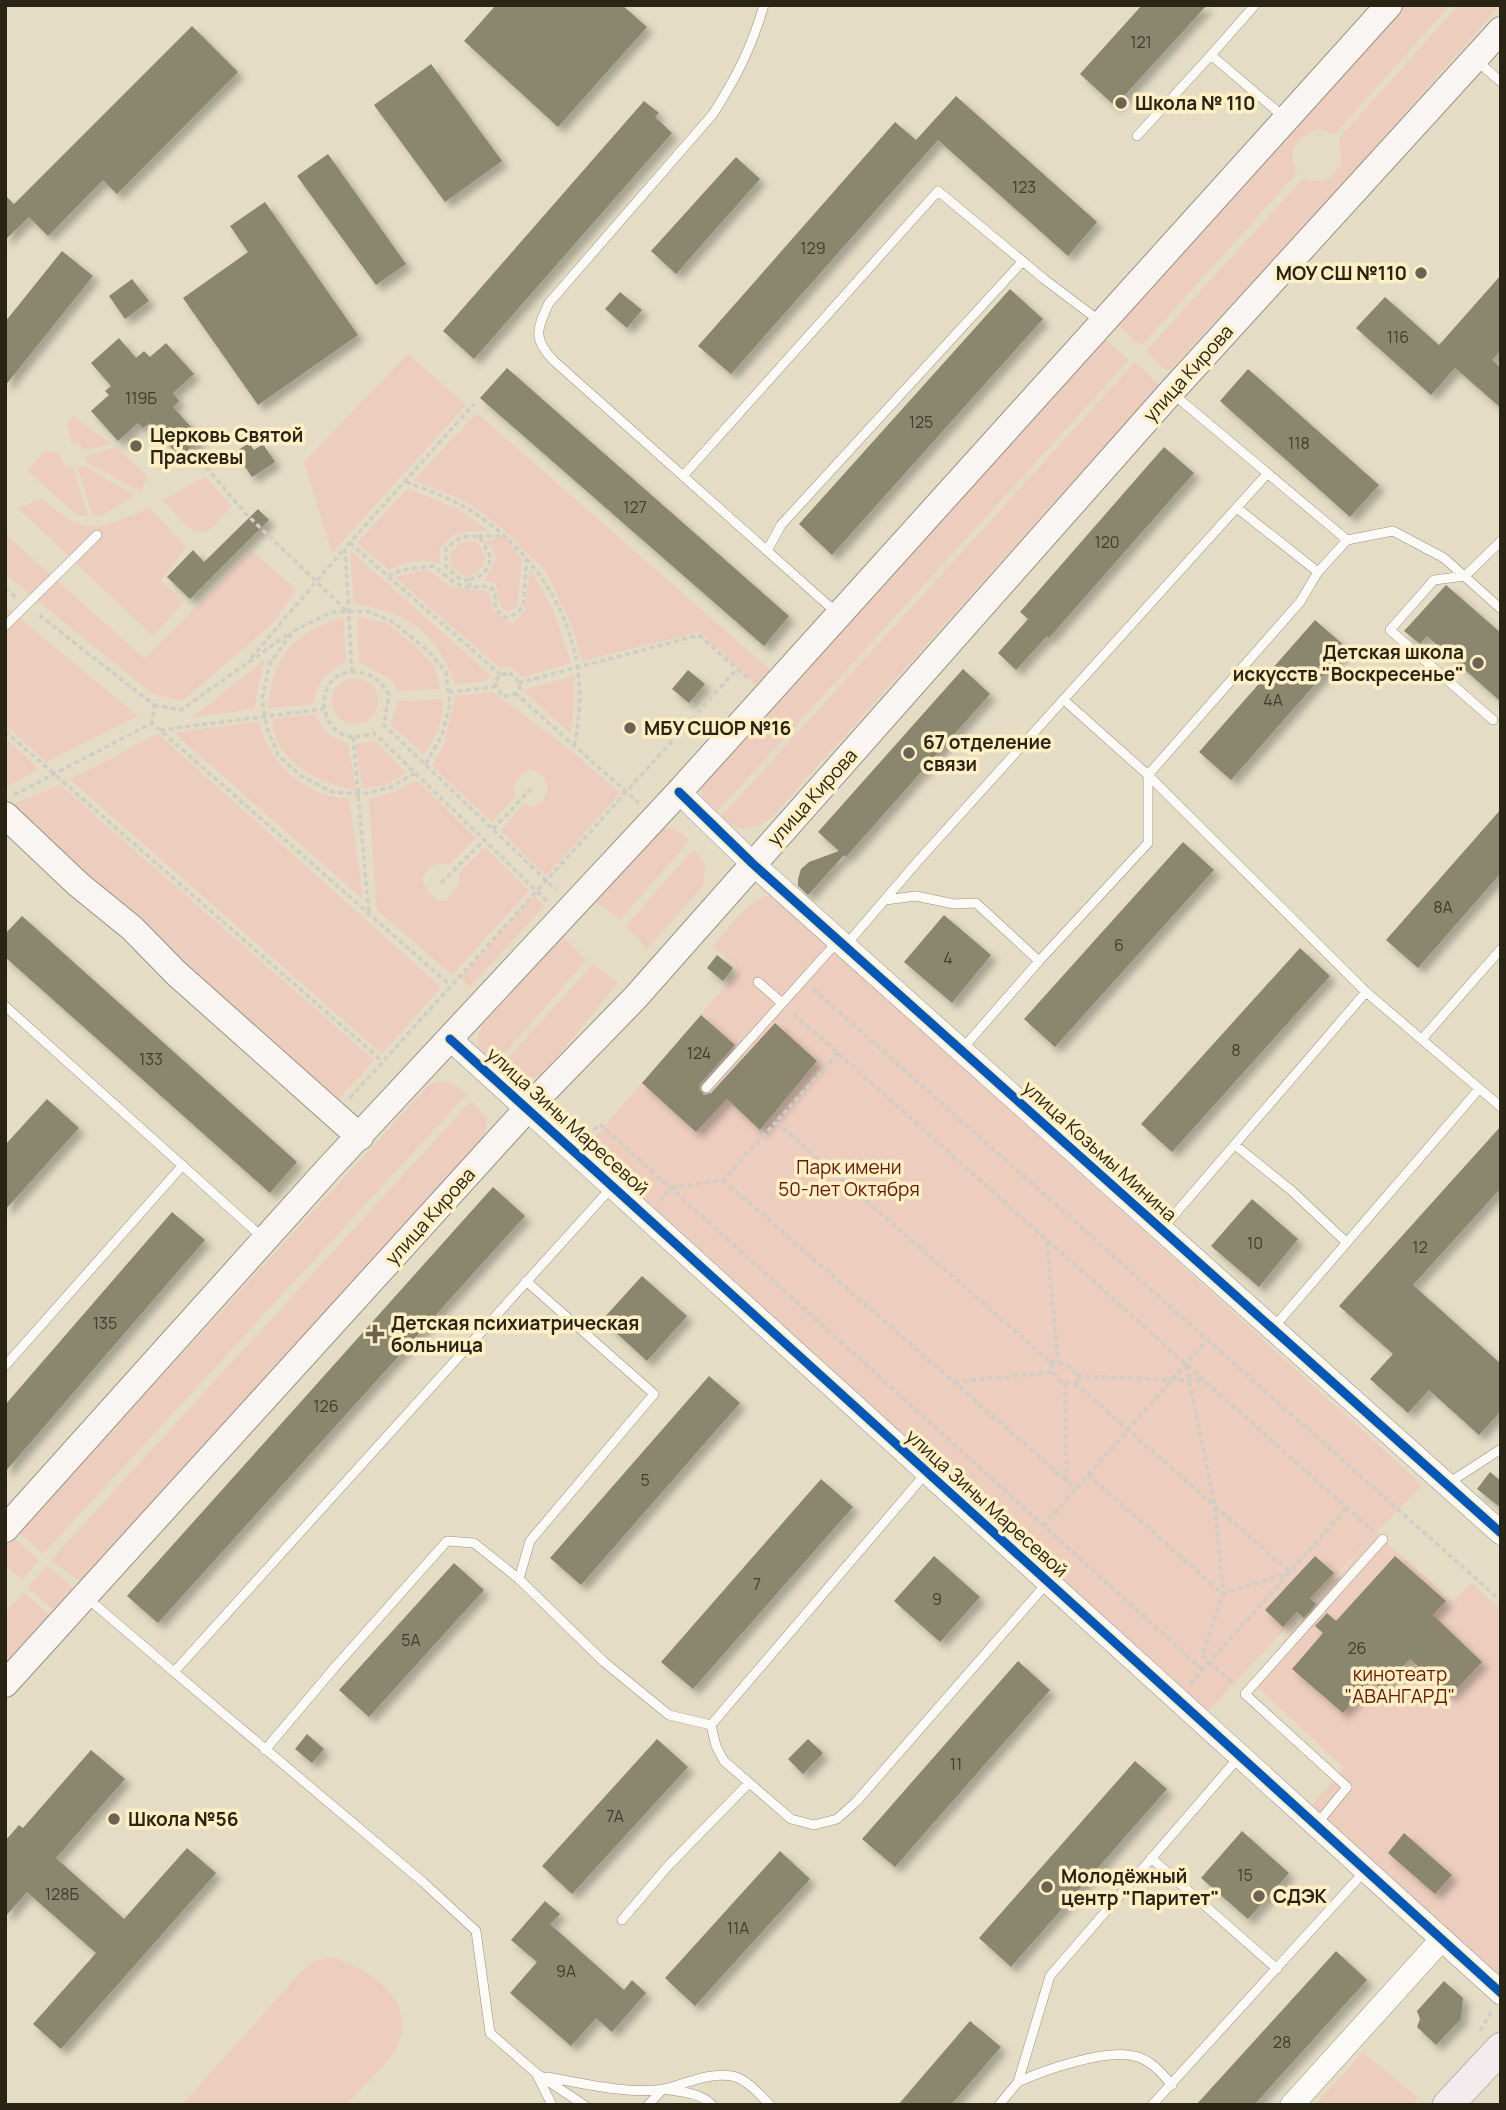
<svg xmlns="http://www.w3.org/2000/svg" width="1506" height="2110" viewBox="0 0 1506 2110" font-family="Manrope,sans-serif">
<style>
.green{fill:#eccdbe}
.building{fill:#8a876e;filter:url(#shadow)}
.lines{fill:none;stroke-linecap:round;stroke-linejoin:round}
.service-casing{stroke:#989281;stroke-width:10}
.tertiary-casing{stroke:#989281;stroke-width:24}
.secondary-casing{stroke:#989281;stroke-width:28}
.trunk-casing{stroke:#bfb3ae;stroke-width:32}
.path{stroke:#cfcdc6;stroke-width:3.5;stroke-dasharray:5 3.5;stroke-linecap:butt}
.service{stroke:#fbfaf6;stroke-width:9}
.tertiary{stroke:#fbfaf6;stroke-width:23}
.secondary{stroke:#f8f5f3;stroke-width:26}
.trunk{stroke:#f2ecee;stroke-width:30}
.cycleway-casing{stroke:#ffefc5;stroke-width:13}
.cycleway{stroke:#0057b8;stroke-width:9}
.poi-dot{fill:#6b6452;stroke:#ffefc5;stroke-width:2.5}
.labels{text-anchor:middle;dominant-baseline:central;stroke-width:7;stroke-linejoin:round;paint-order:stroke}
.number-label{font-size:16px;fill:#423d2a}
.poi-label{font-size:19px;font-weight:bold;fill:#2a2414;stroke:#ffefc5;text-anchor:start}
.street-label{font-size:19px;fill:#2a2414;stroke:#ffefc5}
.park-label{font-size:19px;fill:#65190e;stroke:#ffefc5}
</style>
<defs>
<filter id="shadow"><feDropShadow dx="6" dy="6" stdDeviation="3.5" flood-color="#0004"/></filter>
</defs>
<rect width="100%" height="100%" fill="#e4dcc5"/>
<path class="green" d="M1404,5H1450L1334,135C1330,133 1323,129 1318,129C1313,130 1307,134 1303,137C1290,148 1291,158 1297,173L1141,346L1117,324Z
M1459,5H1500L1343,184L1168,372L1146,351L1303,179C1325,183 1330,182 1342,163L1339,138Z
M1103,337L1129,360L715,814L701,797L702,786Z
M408,354L466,405L332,553L304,462Z
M1135,362L1159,385L770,819C751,831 738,832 719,819Z
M477,413L777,676L762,691L700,632L582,661L571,624L546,572L504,530L467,502L414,480Z
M73,416L112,444L84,450L78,443L71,442L67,423Z
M116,447L147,476L141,492L85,461L86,456Z
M44,451L60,454L63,465L74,469L88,516H81L73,512L28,471Z
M83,465L135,496L102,515L93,516L78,469Z
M206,477L231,506C224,513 216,527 207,531C191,538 173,510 163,500Z
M408,488L459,510L489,531C464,531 456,529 439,549L441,564C422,557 407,561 389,570L357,543Z
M42,499C90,540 96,529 150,508L186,547L161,581L184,602L153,636L18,508Z
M5,534L145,659L251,551L296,589L271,625L182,701L151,693L5,574Z
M505,536L522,560L517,607L509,612L502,609L495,582L484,581L496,559L493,548L483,542Z
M476,541L486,557L479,572L466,577L452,568L450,553L462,542Z
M350,550L491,676L487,681L455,684C435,632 411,612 354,604Z
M530,569L553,609L571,663L523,677L510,666L500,668L395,577L424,570L432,573L450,587L488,591L493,611L512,624L524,613Z
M5,606L138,716L46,762L5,725Z
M357,617L387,623L413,644L434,665L440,689L398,691L391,679L359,662Z
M343,618L346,662C324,673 319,680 313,704L268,708C271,658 295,630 343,618Z
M264,660L254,709L193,717Z
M574,676V705L571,734L523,690Z
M332 701a23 23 0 1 1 46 0a23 23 0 1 1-46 0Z
M493,692L569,749L620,793L546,876L501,831L523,804L534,807L543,801L548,787L543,776L531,769C518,775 512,782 515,797L492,822L432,766L444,744L455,696Z
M443,699C443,720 437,737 424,754L390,725L398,701Z
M314,714C323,730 330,738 348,743L356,790C321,785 272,761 272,719Z
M259,721C267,764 305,796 349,799L363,899L174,733Z
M158,734L441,987L382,1054L70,779Z
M5,737L39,769L5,788Z
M376,741L406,773L384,786L362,788L356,744Z
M417,780L476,838L450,864C435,862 430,866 422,878L426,890L438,901H447L459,884V873L485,847L529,891L452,975L377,910L369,799L397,791Z
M60,785L374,1060L335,1103L8,806Z
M672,828L683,834L689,841L620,920L593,900L656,831Z
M694,849L705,865L703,886L647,949L626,926Z
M775,894L1422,1485L1376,1533L1453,1602L1471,1583L1501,1610V1982L1307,1811L1344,1768L1251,1681L1373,1536L1203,1716L582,1152L738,972L735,964L713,947L717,941C734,922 748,899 775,894Z
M534,895L544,906L470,987L460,978Z
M563,937L586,960L495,1065C479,1054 472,1042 483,1024Z
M593,964L618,983L541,1076C523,1080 513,1083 498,1069Z
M444,1081L455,1085L467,1094L43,1554L19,1532L430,1084Z
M471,1101L487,1118L485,1140L82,1583L51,1560Z
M13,1537L39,1561L22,1580L5,1565V1545Z
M47,1566L75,1589L53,1610L28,1587Z
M24,1592L49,1615L5,1663V1613Z
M334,1958C368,1968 416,2000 399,2043C392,2061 360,2089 346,2105H182L301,1972L316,1960Z
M1363,2052L1418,2098L1412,2105H1315Z"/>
<path class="building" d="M496,5H622L647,27L558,127L464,41Z
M1142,5H1207L1115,106L1080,74Z
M192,26L238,72L117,194L103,180L48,236L29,217L5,240V195L14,204Z
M431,64L502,161L445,202L374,105Z
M956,96L1097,222L1068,256L938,140L731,374L698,346L895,122L916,140Z
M644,101L659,113L655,117L672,133L474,359L443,331Z
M328,154L406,264L376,285L297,176Z
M736,157L760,179L676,274L651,251Z
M265,202L358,335L258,405L183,298L248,252L230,226Z
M62,251L93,276L5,386V322Z
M1501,275V350L1492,360L1501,368V408L1455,368L1431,395L1356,328L1385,297L1439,345Z
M132,279L149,301L125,319L109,296Z
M1010,289L1043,319L832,555L799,524Z
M620,292L642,310L627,328L605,309Z
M119,338L136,358L144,351L150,357L166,343L194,374L173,393L179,401L173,407L201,438L180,457L149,423L143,428L138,423L118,441L91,411L109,395L105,391L111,386L91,363Z
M507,368L789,616L764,646L480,398Z
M1248,369L1379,485L1350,517L1220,401Z
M249,443L254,450L263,444L275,462L252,477L235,452Z
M1164,447L1194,473L1049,638L1047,636L1016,670L998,653L1028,619L1020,612Z
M258,509L269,520L190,599L167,577L193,550L204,562Z
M1446,585L1501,633V702L1427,636L1420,644L1404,631Z
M1315,620L1347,648L1231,780L1199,752Z
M963,669L990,694L846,857L844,855L808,895L798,886V879L801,869L809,862L839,851L818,832Z
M688,670L705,684L689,703L672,689Z
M1501,809V873L1418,968L1386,940Z
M1183,842L1214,870L1055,1047L1024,1019Z
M944,915L991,955L952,1003L904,962Z
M22,916L297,1162L270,1193L5,957V934Z
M1300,948L1330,976L1172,1152L1141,1124Z
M717,955L733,968L723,981L707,968Z
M701,1015L735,1045L700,1084L699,1089L704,1095L711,1093L775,1023L817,1061L760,1130L727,1099L696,1132L642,1083Z
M47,1099L79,1128L5,1210V1145Z
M1501,1126V1188L1413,1285L1501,1364V1411L1479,1435L1429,1390L1408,1413L1370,1379L1393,1354L1339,1306Z
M493,1187L525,1216L158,1623L127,1596Z
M1252,1199L1298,1239L1259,1287L1211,1246Z
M172,1212L205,1240L5,1472V1405Z
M642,1276L687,1316L647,1361L602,1320Z
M709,1376L740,1403L581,1585L550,1558Z
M1490,1472L1501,1481V1508L1477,1489Z
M821,1479L853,1507L693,1689L661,1662Z
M934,1556L980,1597L940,1642L894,1601Z
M1315,1556L1334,1573L1310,1598L1316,1604L1304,1618L1297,1612L1283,1627L1265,1610Z
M1395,1556L1446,1601L1433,1615L1482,1662L1450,1696L1410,1659L1382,1689L1372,1680L1343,1713L1292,1669L1323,1633L1315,1626L1327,1613L1336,1621Z
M454,1563L484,1590L369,1717L339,1690Z
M1018,1661L1050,1690L895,1867L862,1839Z
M307,1734L324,1749L312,1763L295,1749Z
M657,1739L688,1767L572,1894L542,1866Z
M808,1739L823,1753L803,1774L788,1759Z
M91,1750L125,1779L56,1858L124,1919L187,1848L216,1873L61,2049L33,2024L96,1953L27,1892L5,1917V1841L19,1825L23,1828Z
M1135,1761L1167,1789L1011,1967L979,1938Z
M1242,1831L1289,1873L1248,1919L1201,1878Z
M1404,1833L1452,1875L1435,1894L1388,1853Z
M780,1851L810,1879L695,2006L665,1978Z
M545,1901L560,1914L550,1924L624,1990L632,1980L646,1993L612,2032L596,2018L571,2046L510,1993L537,1962L511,1940Z
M1336,1951L1367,1980L1254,2105H1196Z
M1444,1981L1463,1998L1461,2019L1436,2045L1417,2027L1420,2019L1417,2011Z
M970,2021L1001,2047L951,2105H898Z"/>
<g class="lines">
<defs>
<path id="service" d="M764,5C751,49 737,76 713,114L549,303C536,330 533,339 554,361L838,614
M1211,55L1255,5
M1476,60L1501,82
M1137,136L1211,55L1285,118
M1172,393L1347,540L1393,531L1444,558L1501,609
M683,476L938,191L1044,279L1101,322
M1237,508L1318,572
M767,551L781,525L1023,261
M5,626L97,535
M1064,700L1148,775L1366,992L1501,1107
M1493,720L1390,630L1434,580L1465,576L1501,541
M885,900L916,896L954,904L976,903L1039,961L1148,843V775L1300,602L1318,572L1347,540
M846,945L918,861L1267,474
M758,982L782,1003
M5,1006L262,1237
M1422,1039L1501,949
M963,1048L1039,961
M706,1088L838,941
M1235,1145L1292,1191L1346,1242
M1162,1229L1366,992
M1274,1327L1479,1089
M5,1366L183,1165
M927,1472L711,1725L716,1746L724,1761L791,1819L814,1825L837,1819L856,1802L1047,1583
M1447,1484L1501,1449
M519,1579L530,1541L654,1394L526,1281
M86,1597L174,1672L612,1187
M174,1672L423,1882L476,1931L490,2033L536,2073L584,2105
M265,1750L335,1667L447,1541L474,1543L519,1579L604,1662L669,1715L711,1725
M1317,1824L1347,1787L1245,1694L1383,1539
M1151,1858L1277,1969
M622,1920L668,1866L749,1783
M537,2075L552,2105
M547,2077C580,2083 631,2095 664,2089C686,2084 708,2072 732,2076C747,2079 760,2095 770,2105
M1018,2082C1044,2070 1105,2049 1134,2056C1150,2059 1162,2073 1172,2085
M648,2105L663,2089C680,2092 700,2092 712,2105
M999,2105L1018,2082L1050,1976L1239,1757
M1152,2105L1364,1872"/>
<path id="tertiary" d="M679,792L753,864L1501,1533
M450,1039L1501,1993
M1292,2105L1442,1939"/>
<path id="secondary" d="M5,815L79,885L132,928L176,973L360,1137
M5,1529L329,1168L679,792L1389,5
M5,1684L527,1109L635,998L1171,392L1501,30"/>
<path id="trunk" d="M1448,2105L1501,2048"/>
</defs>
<use href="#service" class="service-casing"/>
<use href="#tertiary" class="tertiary-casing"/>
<use href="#secondary" class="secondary-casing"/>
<use href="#trunk" class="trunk-casing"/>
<path class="path" d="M195,454L247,515L348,612
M406,482C427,490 450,498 470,510C551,562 596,649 574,745
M478,536H503
M350,543L501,675
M388,576L402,570L434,566C446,576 454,586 470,587C479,588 484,584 493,589L496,599L495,605L499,613L506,618L516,614L523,606L527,558
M469,580H461L446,567V548L461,537L478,536L483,542L491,559L484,574L469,580L470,587
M5,588L16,597
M39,615L154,705L152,723L450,985
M251,658L344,549
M352,672L345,548L474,404
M509,673L516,677L520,688L512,696H502L494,682L501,675Z
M518,683L699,635L737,669
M449,692L495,687
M515,693L639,803
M154,705L181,710L291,632
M160,730L323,709
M5,731L382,1061
M353,737L369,915
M415,773L391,787L363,794L332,792L301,776L278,755L267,728L262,698L270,663L293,631L332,612L367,611L391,621L427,650L446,672L450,704L442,735L425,765
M14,795L152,723
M493,829L531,789
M441,883L484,840
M547,901L374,733C368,735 359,737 353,737C316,734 312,671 355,672C372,673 381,681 389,695L384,725L556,890
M813,989L1501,1601
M794,1014L1373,1531
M838,1053L776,1122L1050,1362L1053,1372L1060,1381L1077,1385L1290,1572
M350,1098L737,669L750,680
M588,1136L600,1124L1203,1670
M723,1180L1076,1489
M660,1201L671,1188L723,1180L776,1122
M1047,1242L1058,1361
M1050,1362C1065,1361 1079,1369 1077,1385
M1186,1365L1215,1506L1223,1594L1202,1655L1235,1685
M1077,1376L1205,1381
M954,1382L1053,1372
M1065,1383L1067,1481
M1088,1475L1223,1594L1288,1573
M1043,1526L1208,1339
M1190,1684L1347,1508
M1480,2031L1492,2011"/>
<use href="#service" class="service"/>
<use href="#tertiary" class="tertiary"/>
<use href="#secondary" class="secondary"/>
<use href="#trunk" class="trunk"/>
<defs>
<path id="cycleway" d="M679,792L753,864L1501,1533
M450,1039L1501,1993"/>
</defs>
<use href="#cycleway" class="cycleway-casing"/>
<use href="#cycleway" class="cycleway"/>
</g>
<g class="poi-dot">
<circle cx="1121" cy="103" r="7"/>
<circle cx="1421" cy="273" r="7"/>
<circle cx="136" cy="446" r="7"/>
<circle cx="1478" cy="663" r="7"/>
<circle cx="630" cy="728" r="7"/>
<circle cx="909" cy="753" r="7"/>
<path d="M371.5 1323.5h7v7h7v7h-7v7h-7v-7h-7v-7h7z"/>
<circle cx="114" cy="1819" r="7"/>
<circle cx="1047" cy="1887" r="7"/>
<circle cx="1259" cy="1896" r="7"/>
</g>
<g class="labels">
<g class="number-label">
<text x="1141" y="42">121</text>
<text x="1024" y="187">123</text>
<text x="813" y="248">129</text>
<text x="1398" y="337">116</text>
<text x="141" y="398">119Б</text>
<text x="921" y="422">125</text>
<text x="1299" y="443">118</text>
<text x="635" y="507">127</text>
<text x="1107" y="542">120</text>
<text x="1273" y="700">4А</text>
<text x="1443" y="907">8А</text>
<text x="1119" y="945">6</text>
<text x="948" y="958">4</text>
<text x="1236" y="1050">8</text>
<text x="699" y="1053">124</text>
<text x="151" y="1059">133</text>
<text x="1255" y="1243">10</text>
<text x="1420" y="1247">12</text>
<text x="105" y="1323">135</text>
<text x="326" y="1406">126</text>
<text x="645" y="1480">5</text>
<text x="757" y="1584">7</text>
<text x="937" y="1599">9</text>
<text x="411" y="1640">5А</text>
<text x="1357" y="1648">26</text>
<text x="956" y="1764">11</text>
<text x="615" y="1816">7А</text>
<text x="1245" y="1875">15</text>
<text x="62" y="1894">128Б</text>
<text x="738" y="1928">11А</text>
<text x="566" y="1971">9А</text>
<text x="1282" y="2042">28</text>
</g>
<g class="poi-label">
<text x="1135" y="103">Школа № 110</text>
<text x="1407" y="273" text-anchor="end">МОУ СШ №110</text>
<text x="150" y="435">Церковь Святой<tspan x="150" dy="22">Праскевы</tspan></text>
<text x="1464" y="652" text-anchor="end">Детская школа<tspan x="1464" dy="22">искусств "Воскресенье"</tspan></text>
<text x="644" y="728">МБУ СШОР №16</text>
<text x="923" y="742">67 отделение<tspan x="923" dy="22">связи</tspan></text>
<text x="391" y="1323">Детская психиатрическая<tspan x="391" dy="22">больница</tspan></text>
<text x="128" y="1819">Школа №56</text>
<text x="1061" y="1876">Молодёжный<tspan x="1061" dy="22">центр "Паритет"</tspan></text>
<text x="1273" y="1896">СДЭК</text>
</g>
<g class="street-label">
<text transform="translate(1188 373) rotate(-48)">улица Кирова</text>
<text transform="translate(812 797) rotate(-48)">улица Кирова</text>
<text transform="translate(568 1121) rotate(42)">улица Зины Маресевой</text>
<text transform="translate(1100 1151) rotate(42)">улица Козьмы Минина</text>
<text transform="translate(430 1216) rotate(-48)">улица Кирова</text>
<text transform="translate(987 1503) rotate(42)">улица Зины Маресевой</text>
</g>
<g class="park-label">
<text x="849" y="1167">Парк имени<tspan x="849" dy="22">50-лет Октября</tspan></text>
<text x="1400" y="1674">кинотеатр<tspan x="1400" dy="22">"АВАНГАРД"</tspan></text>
</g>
</g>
<rect width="1506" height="2110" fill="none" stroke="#2a2414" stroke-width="14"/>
</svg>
